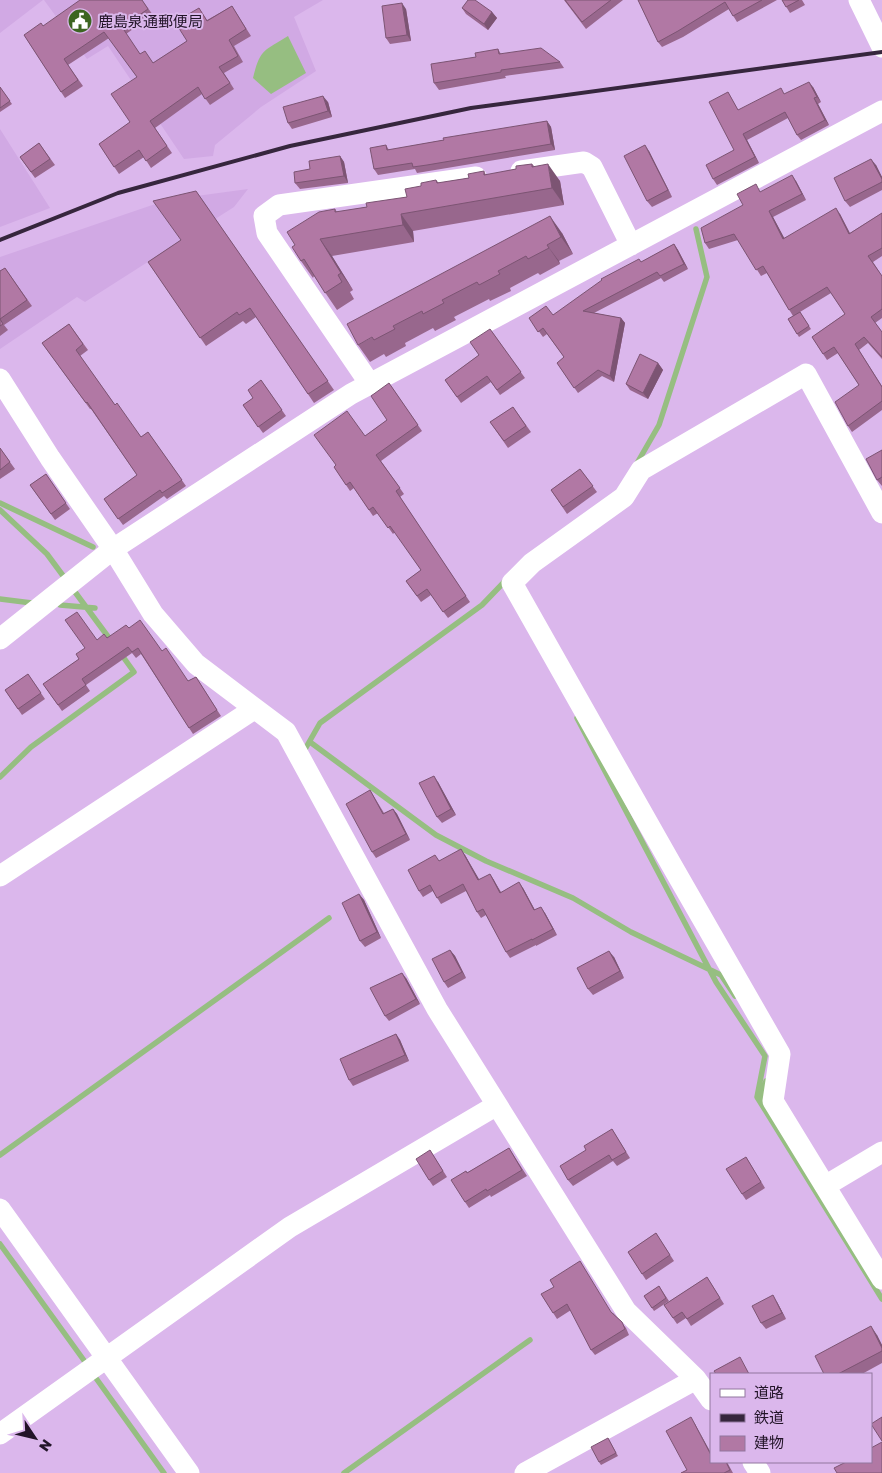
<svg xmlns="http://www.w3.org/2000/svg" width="882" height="1473" viewBox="0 0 882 1473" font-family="'Golos Text','Noto Sans JP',sans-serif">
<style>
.built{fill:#d1a9e4}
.water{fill:#96be81}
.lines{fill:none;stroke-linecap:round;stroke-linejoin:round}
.stream{stroke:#96be81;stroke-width:5.5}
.street{stroke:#fff;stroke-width:21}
.rail{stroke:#36263d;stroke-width:4}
.wall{fill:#98678d}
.shaded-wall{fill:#7c5473}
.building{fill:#b178a4;stroke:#7c5473}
.labels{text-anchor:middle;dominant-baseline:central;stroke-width:4;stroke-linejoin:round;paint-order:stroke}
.poi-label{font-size:15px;fill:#221428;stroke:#dbb7ec;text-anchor:start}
</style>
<rect width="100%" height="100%" fill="#dbb7ec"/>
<path class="built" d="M0,0H43L0,33Z
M44,0H323L294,17L316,71L261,107L215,145L213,156L184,159L108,46L87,59Z
M0,129L50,208L0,227Z
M248,189L234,207L85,302L77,297L0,349V257L167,200Z"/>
<path class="water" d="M288,36L306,73L271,94L253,78C260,49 264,51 288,36Z"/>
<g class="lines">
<path class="stream" d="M636,465L659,425L707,277L696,229
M0,503L93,547
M0,510L47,554L64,577
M75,592L112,642
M0,599L32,603
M60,605L95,608
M577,718L716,982L765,1056L757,1097L882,1299
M310,742L436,835L486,861L573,898L631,932L721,975L735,996
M305,753L304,751L320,723L482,605L507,579
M0,777L31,747L134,672L121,654
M766,1081L762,1095L767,1103
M0,1155L329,918
M0,1244L88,1366
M93,1374L164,1473
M344,1473L530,1340"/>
<path class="street" d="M859,0L882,47
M521,171L584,162L592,167L631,245
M0,379L50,458L113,549L153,614L196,664L286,732L437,1009L626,1311L696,1379L711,1400
M370,384L267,233L264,216L279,205L476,177
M882,513L806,374L641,470L624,497L532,563L512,583L671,864L780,1054L773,1101L882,1279
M0,639L113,549L351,394L882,111
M0,876L254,709
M825,1186L882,1152
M0,1209L189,1473
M0,1434L290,1227L497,1105
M753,1462L760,1473
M525,1473L696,1379"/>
<path class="rail" d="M0,240L118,193L290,146L471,108L882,52"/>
</g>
<path class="wall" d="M142,0L153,15L126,34L140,54L153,63L187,41L199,8L207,20L232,6L251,36L234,46L243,62L224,73L234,89L210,105L202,94L155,128L172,153L151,168L144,157L119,174L99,144L130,122L137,77L109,38L68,65L83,86L65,98L24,35L43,26Z
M564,0H623L586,29Z
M638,0H777L737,22L729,9L683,37L662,47L658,42Z
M782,0H802L805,5L790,13Z
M462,8L492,12L497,18L488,30L466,14Z
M406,9L411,41L390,44L386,38Z
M498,49L501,54L560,62L564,68L505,76L506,78L439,90L434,83L476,57Z
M0,87L12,104L0,112Z
M813,87L821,102L818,104L829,125L801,140L797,135L788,118L747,140L759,163L717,185L713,179L734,150L728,92L738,110L785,94Z
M328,102L332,117L292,129L288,123Z
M547,121L551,127L555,150L417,173L415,169L378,175L374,169L386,145L389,150Z
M39,143L55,165L35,178L20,157Z
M649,151L672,197L652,207L647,201Z
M340,156L344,162L348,183L300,189L295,183L310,169Z
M532,164L534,166L560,181L564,205L413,231L414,242L332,256L353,290L350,292L354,299L337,310L314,276L313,278L301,261L295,245L335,209L337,212L367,207L407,197L421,186L436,180L439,183L469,178L484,171L486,175L516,169Z
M876,165L882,177V190L850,207L845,201Z
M796,181L806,200L773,217L784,238L840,214L850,233L882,213V256L873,262L882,276V318L875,323L882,332V359L868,343L859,350L882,386V410L852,432L848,426L859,385L838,353L827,360L812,337L845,314L831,293L800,312L811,329L799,337L788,319L793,316L767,273L761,276L738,240L709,249L705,243L743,205L761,192Z
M196,191L334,390L314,403L256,317L246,324L243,321L206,346L148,262L181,240Z
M562,233L573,254L559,261L560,264L540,275L538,273L510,288L511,291L490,301L489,299L454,317L456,320L435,331L433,328L405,343L406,346L386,357L384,354L370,362L358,345Z
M674,244L678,250L688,269L664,282L661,278L594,313L621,318L625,323L614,382L602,376L578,393L557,363L564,357L547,334L543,337L529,318L553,315L641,262Z
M5,268L32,306L4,325L8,330L0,336V271Z
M69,324L88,350L80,356L115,405L141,437L148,432L186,486L167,499L164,496L123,525L104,499L137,475L91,409H90L42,343Z
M490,329L525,378L500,395L491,382L461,403L445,380L479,355Z
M658,363L663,370L648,399L630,390L626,384Z
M261,380L286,416L263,433L243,405L253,398Z
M389,383L422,431L381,461L404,494L400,497L470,602L448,618L431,595L421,602L406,581L421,570L395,532L393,534L378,513L373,516L354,488L350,491L334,467L365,436L387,420Z
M513,407L531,432L508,448L490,422Z
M0,448L15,469L0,479Z
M882,450V486L877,480Z
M580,469L597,492L567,514L551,490Z
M46,474L70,509L55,520L30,485Z
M129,628L162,651L188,681L196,677L221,716L193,734L141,654L136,658L132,653L86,685L90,691L62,711L43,684L79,659L97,640L107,638Z
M28,674L45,699L22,715L5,690Z
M438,782L456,815L442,823L437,817Z
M370,790L384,813L393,809L397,814L410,840L376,858L372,852Z
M465,855L479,880L490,874L501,892L523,888L535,910L545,913L557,935L536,946V945L510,958L506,952L486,915L481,918L477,912L466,891L441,904L433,891L423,897L419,891L439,861Z
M359,894L364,900L381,938L365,947L360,941Z
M450,950L455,956L466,978L448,988L444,982Z
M614,957L624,978L593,995L588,989Z
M406,978L420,1004L389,1021L385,1016Z
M396,1034L400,1040L409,1061L353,1086L349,1080Z
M612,1129L630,1158L617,1166L613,1161L573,1186L568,1180L586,1150Z
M509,1148L527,1176L491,1197L490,1195L469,1208L465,1202L467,1173Z
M430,1150L447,1177L433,1186L429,1180Z
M746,1157L765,1188L746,1200L742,1194Z
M656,1233L674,1261L646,1280L628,1252Z
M707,1277L724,1304L691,1326L686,1318L677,1324L664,1305Z
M659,1286L669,1301L654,1311L644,1296Z
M541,1294L613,1313L626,1328L629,1335L595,1355L591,1350L571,1310L557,1319Z
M777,1302L786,1319L766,1329L761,1323Z
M877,1335L882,1345V1363L862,1374H824Z
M695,1424L711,1462H727L733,1473H681L687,1470Z
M608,1438L618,1456L601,1465L599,1462Z"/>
<path class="shaded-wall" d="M402,3L406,9L411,41L407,35Z
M492,12L497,18L488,30L484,24Z
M809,82L813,87L821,102L817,97Z
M323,96L328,102L332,117L328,111Z
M814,98L818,104L829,125L825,120Z
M547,121L551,127L555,150L551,144Z
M743,134L747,140L759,163L755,157Z
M645,145L649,151L672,197L668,190Z
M340,156L344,162L348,183L344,176Z
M871,159L876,165L882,177V179Z
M548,164L560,181L564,205L552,188Z
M792,175L796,181L806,200L802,194Z
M836,208L840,214L853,240L849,234Z
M769,211L773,217L788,245L783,239Z
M401,214L413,231L414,242L403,225Z
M550,216L562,233L573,254L561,237Z
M320,239L332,256L353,290L341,273Z
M674,244L678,250L688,269L684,264Z
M547,245L559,261L560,264L549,248Z
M621,318L625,323L614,382L610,376Z
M658,363L663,370L648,399L643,393Z
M434,776L438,782L456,815L451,809Z
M393,809L397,814L410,840L406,834Z
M461,849L465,855L483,886L478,880Z
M490,874L494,880L504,899L500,893Z
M519,882L523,888L538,916L534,910Z
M359,894L364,900L381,938L377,932Z
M541,907L545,913L557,935L553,929Z
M450,950L455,956L466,978L462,972Z
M609,951L614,957L624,978L620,971Z
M402,973L406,978L420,1004L416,999Z
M396,1034L400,1040L409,1061L405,1055Z
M773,1295L777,1302L786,1319L782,1313Z
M871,1326L877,1335L882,1345V1348Z
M691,1417L695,1424L711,1453V1455Z"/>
<path class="building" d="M80,0H142L148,9L122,27L140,54L145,51L153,63L187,41L175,22L199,8L207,21L232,6L246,29L229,40L238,56L219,67L230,83L205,99L198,87L150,121L167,146L146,161L139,150L114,167L99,144L130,122L111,94L137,77L104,32L64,59L78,80L61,92L24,35L41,23L43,26Z
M468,0H475L492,12L484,24L462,8Z
M565,0H611L582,22Z
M638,0H762L733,16L725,2L678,31L658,42Z
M782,0H799L786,7Z
M402,3L407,35L386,38L382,6Z
M541,48L560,62L501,70V72L434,83L431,64L476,57L475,53L498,49L499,54Z
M809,82L817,97L814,98L825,120L797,135L785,112L743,134L755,157L713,179L706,165L734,150L709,102L728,92L738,110L781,88L784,94Z
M0,87L10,101L0,108Z
M323,96L328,111L288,123L283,107Z
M547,121L551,144L427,165L413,167L412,163L374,169L370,148L386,145L387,150L444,140L443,138Z
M39,143L50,159L31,172L20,157Z
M645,145L668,190L647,201L624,156Z
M340,156L344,176L295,183L294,172L310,169L309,161Z
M871,159L882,179V182L845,201L834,178Z
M532,164V167L548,164L552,188L401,214L403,225L320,239L341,273L338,275L342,282L325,293L304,259L301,261L292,247L295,245L287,232L319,212L335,209V212L367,207L366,203L407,197L405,189L421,186V183L436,180L437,183L469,178L468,174L484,171V175L516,169V166Z
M792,175L802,194L769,211L783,239L836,208L849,234L882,213V248L868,256L882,276V309L871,317L882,332V357L864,337L855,344L882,387V401L848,426L835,402L859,385L834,347L823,354L812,337L845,314L827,287L789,310L763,266L756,270L734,234L705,243L701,228L743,205L737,194L756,184L760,192Z
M196,191L328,381L308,394L250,308L239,315L237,312L200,338L148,262L181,240L153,201Z
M550,216L561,237L547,245L549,248L528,259L526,256L498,271L500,274L479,285L477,282L442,300L444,303L423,314L422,311L393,326L395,329L374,340L372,337L358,345L347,324Z
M674,244L684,264L660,276L657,272L583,311L621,318L610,376L598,370L574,388L557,363L564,357L543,328L538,332L529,318L546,306L553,315L602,280L601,279L639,259L641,262Z
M5,268L27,300L0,319V271Z
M800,312L809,326L797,334L788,319Z
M0,319L3,324L0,326Z
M69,324L83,344L76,350L115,405L117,403L141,437L148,432L182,480L162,493L160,490L118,519L104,499L137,475L87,402L86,403L42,343Z
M490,329L521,372L497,390L487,376L457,397L445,380L479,355L470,342Z
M640,354L658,363L643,393L626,384Z
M261,380L282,410L258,427L243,405L253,398L248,390Z
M389,383L418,425L376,455L400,488L396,491L466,596L443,612L427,589L417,596L406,581L421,570L390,526L388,528L373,507L369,510L350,482L346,485L334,467L336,465L314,435L347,411L365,436L387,420L371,396Z
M513,407L526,426L504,441L490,422Z
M0,448L10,462L0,470Z
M882,450V477L877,480L866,459Z
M580,469L593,486L563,507L551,490Z
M46,474L66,503L51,514L30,485Z
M77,612L97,640L104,634L107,638L126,625L129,628L140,620L162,651L166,648L188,681L196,677L217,710L189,728L138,648L132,652L128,647L82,679L86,685L58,705L43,684L79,659L76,654L85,648L65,620Z
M28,674L41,693L18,709L5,690Z
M434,776L451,809L437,817L419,783Z
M370,790L383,814L393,809L406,834L372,852L346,804Z
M461,849L478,880L490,874L500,893L519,882L534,910L541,907L553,929L532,940V939L506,952L483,909L477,912L463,884L437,898L430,885L419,891L408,870L435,855L439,861Z
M359,894L377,932L360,941L342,903Z
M450,950L462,972L444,982L432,959Z
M609,951L620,971L588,989L577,968Z
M402,973L416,999L385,1016L370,988Z
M396,1034L405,1055L349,1080L340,1059Z
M612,1129L626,1152L612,1160L609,1155L568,1180L560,1166L586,1150L584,1146Z
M509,1148L522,1170L487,1191L486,1189L465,1202L451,1180L466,1171L467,1173Z
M430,1150L443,1171L429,1180L416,1159Z
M746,1157L761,1182L742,1194L726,1169Z
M656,1233L670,1255L642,1274L628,1252Z
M580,1261L611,1312L622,1322L625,1329L591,1350L567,1304L553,1313L541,1294L554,1287L550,1280Z
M707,1277L720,1298L687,1319L682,1312L673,1318L664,1305Z
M659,1286L666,1298L652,1308L644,1296Z
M773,1295L782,1313L761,1323L752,1306Z
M871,1326L882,1348V1351L838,1374H824L815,1356Z
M740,1357L749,1374H716L714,1371Z
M691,1417L711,1455V1462H726L730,1470L724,1473H681L687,1470L666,1431Z
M882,1417V1441L871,1424Z
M608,1438L616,1453L599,1462L591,1447Z
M882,1442V1473H837L834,1468L846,1462H871V1448Z"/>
<defs>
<symbol id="civic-disc" viewBox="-11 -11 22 22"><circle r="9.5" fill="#3c6521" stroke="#dbb7ec"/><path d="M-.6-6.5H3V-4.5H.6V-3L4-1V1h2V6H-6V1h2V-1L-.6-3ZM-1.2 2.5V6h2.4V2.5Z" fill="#fff"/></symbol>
</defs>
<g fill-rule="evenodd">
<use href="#civic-disc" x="66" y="7" width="28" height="28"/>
</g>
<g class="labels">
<g class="poi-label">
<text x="98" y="21">鹿島泉通郵便局</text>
</g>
</g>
<rect x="710" y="1373" width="162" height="90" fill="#dbb7ec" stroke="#91769e"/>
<rect x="720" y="1389" width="25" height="8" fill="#ffffff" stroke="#91769e"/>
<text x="754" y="1398" font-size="15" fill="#221428">道路</text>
<rect x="720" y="1414" width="25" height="8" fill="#36263d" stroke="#91769e"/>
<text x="754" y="1423" font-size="15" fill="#221428">鉄道</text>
<rect x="720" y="1436" width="25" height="15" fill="#b178a4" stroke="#91769e"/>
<text x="754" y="1448" font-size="15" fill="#221428">建物</text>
<g transform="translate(35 1438) rotate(125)" stroke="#dbb7ec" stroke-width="4" paint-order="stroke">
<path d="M0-4L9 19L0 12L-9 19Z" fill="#221428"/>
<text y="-8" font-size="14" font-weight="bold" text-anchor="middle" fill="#221428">N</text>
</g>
</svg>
